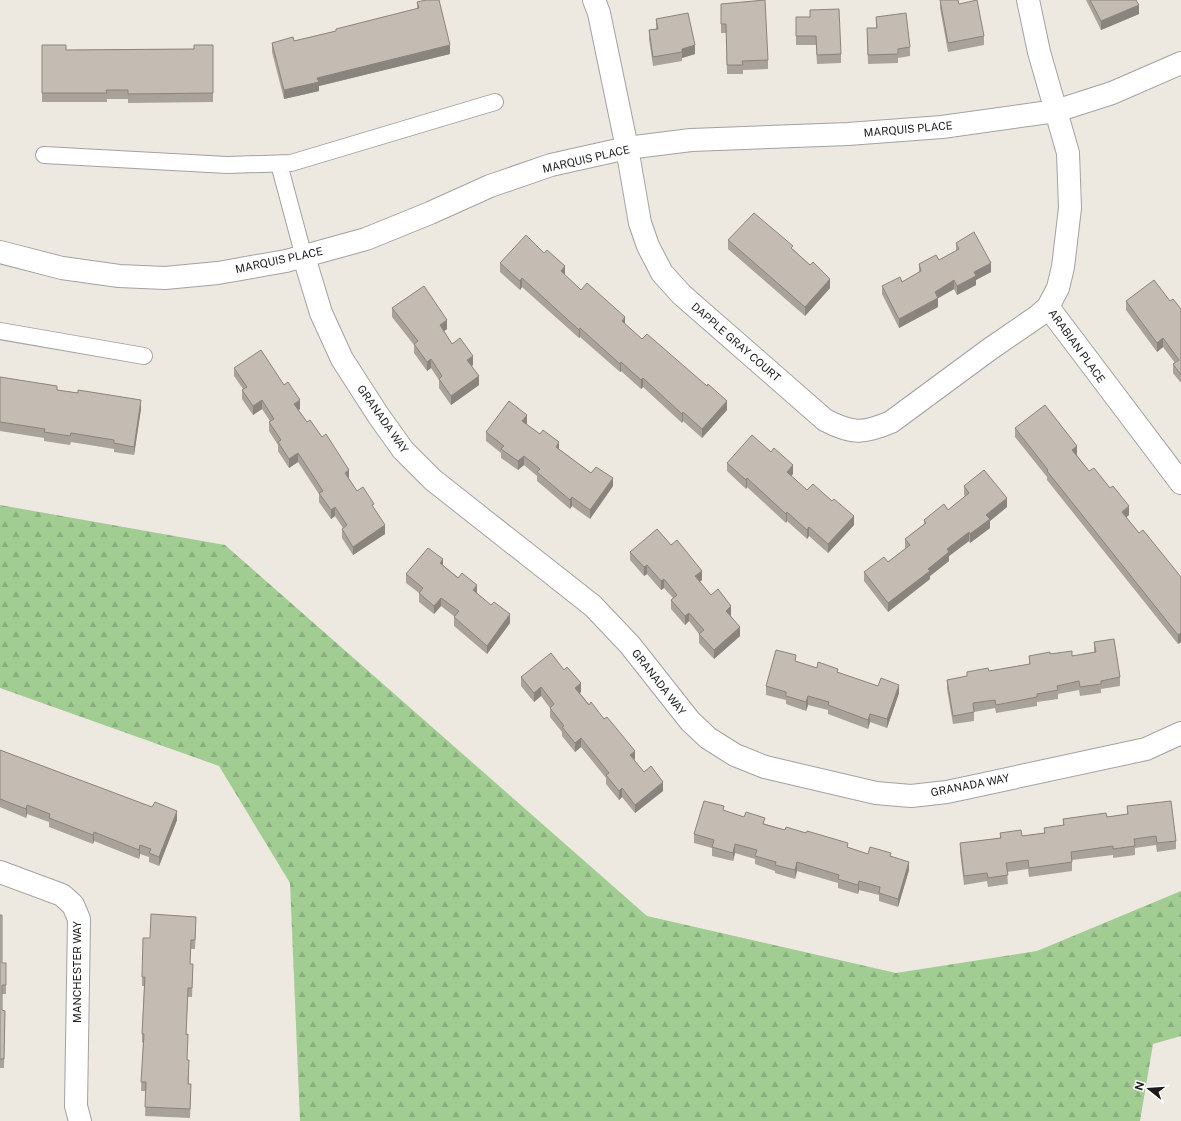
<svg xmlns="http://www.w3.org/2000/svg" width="1181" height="1121" viewBox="0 0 1181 1121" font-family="'Public Sans',sans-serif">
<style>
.forest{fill:url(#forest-firs)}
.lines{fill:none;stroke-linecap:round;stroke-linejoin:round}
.service-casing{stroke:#a2a2a2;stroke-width:18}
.minor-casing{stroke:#a2a2a2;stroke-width:24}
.service{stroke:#fff;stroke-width:16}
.minor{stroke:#fff;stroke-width:22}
.wall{fill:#a9a29a}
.shaded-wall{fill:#89847d}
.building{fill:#c4bcb3;stroke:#89847d}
.labels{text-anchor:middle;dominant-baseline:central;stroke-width:4;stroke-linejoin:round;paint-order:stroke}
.street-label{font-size:11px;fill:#1b1b1b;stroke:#fff}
</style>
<defs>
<pattern id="forest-firs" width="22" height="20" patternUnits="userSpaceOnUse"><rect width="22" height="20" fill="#a1cd93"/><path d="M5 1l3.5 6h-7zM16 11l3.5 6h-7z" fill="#8aaf7e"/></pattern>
</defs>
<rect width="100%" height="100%" fill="#ede9e0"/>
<path class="forest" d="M0,505L225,545L647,916L896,973L1037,951L1181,891V1036L1153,1044L1140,1121H300L290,883L219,766L0,688Z"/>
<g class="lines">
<defs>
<path id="service" d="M44,155L227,165L291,163L495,102
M279,164L304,257
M0,331L144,356"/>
<path id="minor" d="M594,0L599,13L627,148L640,223L648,246L662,273L682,295L825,420C852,434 863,434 891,422L990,349L1038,316L1048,307
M1028,0L1039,52L1068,153L1070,208L1063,267L1058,288L1048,307L1181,483
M0,252L62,268L119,276L165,278L218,273L286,261L366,239L430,213L490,186L551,165L627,148L691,140L848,134L942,127L1056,111L1112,93L1181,63
M304,257L321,313L342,359L378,415L403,450L433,480L593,606L630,645L690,721L708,738L735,755L765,767L876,793L911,796L947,792L1146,749L1181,733
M0,872L62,895L73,905L79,919L76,1106L80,1121"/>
</defs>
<use href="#service" class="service-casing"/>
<use href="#minor" class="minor-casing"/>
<use href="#service" class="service"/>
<use href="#minor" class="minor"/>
</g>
<path class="wall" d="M940,0L959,4L984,36V45L948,52L940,8Z
M1086,0H1136L1139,14L1101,30Z
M417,2L450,54L319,86V91L284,99L272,52V43L294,41L336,31L417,9Z
M721,4L768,60V69L743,70V74H727L726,33H721Z
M796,17L841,54V63L817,64L816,45H796Z
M876,17L910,47V56L898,58V63L868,64L867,28H876Z
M656,19L695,54L682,58V61L653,66L649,39V30L656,29Z
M42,45L66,50L194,49L213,45V102L128,103V99H107V102H42Z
M728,240L793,249L810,265L830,288L805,316L728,249Z
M956,243L991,272L976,280V285L957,295L954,289L938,298V307L899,328L882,294V286L902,282L919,272V264L939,260L956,251Z
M500,263L565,275L581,290L625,324L642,339L727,410L702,438L683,421L682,423L643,387L641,389L621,371L620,372L580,337L579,338L522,287L520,290L500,272Z
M1126,301H1170L1181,309V383L1173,373V364L1175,363L1163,347L1157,352L1126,310Z
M392,308L447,329L444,331L452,344L473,365L472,366L479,385L451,405L439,388V380L431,368L427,371L414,353V345L392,317Z
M234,368L300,409L298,410L307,422L349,479L357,491L374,508L385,534L353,555L342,538V529L343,528L335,516L331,519L319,502V494L298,462L289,468L278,451V445L269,431V422L270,421L262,409L253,415L242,399V390L243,389L234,376Z
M0,377L141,409L134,455L114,452V449L71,442L70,445L44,441V438L0,431Z
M526,424L591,473L613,486L590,519L572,506L570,509L537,481V476L524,465L518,470L501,458V453L486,441V432Z
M1015,428L1077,455L1089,471L1129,515L1126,517L1139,533L1181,577V642L1178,644L1047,480V477L1015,437Z
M727,463L793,474L791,476L807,490L854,525L828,553L809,536L807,539L787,521L786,523L747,487L746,489L727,471Z
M964,486L1007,507L990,521V528L970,543L969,541L949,556V561L930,576V579L888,612L864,581V572L888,562L906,548H905V539L924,524V520L948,510L965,496L964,495Z
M630,552L702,580L699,582L711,595L731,615V616L740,636L714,659L699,643V634L689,621L685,625L671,609V600L673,598L664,588L661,590L647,574L644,576L630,560Z
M443,565L477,593L510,623L487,654L454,626V617H455L441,606L434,614L419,602V593L406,583V574Z
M1094,642L1120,677V686L1101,689V693L1080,696L1079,690L1058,694V699L1037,702V706L996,713L995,708L974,712V721L953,724L947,689V680L967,677V672L989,671L1029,664V656L1050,654L1072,656L1094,652Z
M796,662L817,668L838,673L899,693L887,728L870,722L868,729L828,714V710L808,705L806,711L786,704V700L766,695V686Z
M521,677L581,692L580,693L644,772L663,791L635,813L622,797L619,800L606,784V778L581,747L575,752L562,736V732L550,717V708L541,696L534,702L521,686Z
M0,750L177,820L159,866L149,862V857L140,854L139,859L94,841L93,844L49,827V822L27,814L26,818L0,807Z
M1127,806L1176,841V849L1157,852L1156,845L1135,848V855L1113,858V855L1072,860V871L1029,877L1028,869L1007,872L1008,884L988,887L987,881L964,885L960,852V843L1000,838V833L1022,836L1044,833V828L1063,825V819L1107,817L1127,814Z
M724,811L785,830L868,854L891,856L909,870L898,907L879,901V895L859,890L858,894L838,888V883L797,871L795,879L775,873V871L755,864V859L735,853L733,861L712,856V848L694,843V834Z
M0,915L2,963H6V994H2V1010L5,1011L4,1068H0Z
M196,925L195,949H191L190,964L193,973L192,997H188L186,1035L187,1060L189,1069V1084L191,1093L190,1118L145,1116L146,1091H141L143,1043L142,1042V1034L144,986H142V977Z"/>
<path class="shaded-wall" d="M1139,5V14L1101,30V21Z
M450,45V54L319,86V91L284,99V90L317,78Z
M695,45V54L682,58V49Z
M991,263V272L976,280V285L957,295V286L974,272Z
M565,266V275L561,280V271Z
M522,278V287L520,290V281Z
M830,279V288L805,316V307Z
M954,280V289L935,300V292Z
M938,298V307L899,328V319Z
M625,317V326L622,321Z
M447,320V329L440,334V325Z
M580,328V337L579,338V330Z
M1163,338V347L1157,352V343Z
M473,356V365L467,369V360Z
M431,359V368L427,371V362Z
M621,362V371L620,372V364Z
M479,376V385L451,405V396Z
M643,378V387L641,389V380Z
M141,400V409L134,455V447Z
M262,400V409L253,415V406Z
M300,400V409L294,413V404Z
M727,401V410L702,438V429Z
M683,412V421L682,423V414Z
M527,415V424L522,430V421Z
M559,442V451L556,447Z
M1077,446V455L1072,459V450Z
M298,453V462L289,468V459Z
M524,456V465L518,470V461Z
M793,465V474L787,481V472Z
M349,470V479L345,473Z
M613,478V486L590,519V510Z
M747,478V487L746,489V480Z
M572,497V506L570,509V500Z
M1007,498V507L990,521V528L970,543V534L986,515Z
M1129,506V515L1122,521V512Z
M335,507V516L331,519V510Z
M787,512V521L786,523V514Z
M854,516V525L828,553V544Z
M385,525V534L353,555V547Z
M809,527V536L807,539V530Z
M969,532V541L949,556V561L930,576V579L888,612V603L928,569L947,549Z
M443,559V568L440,563Z
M647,565V574L644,576V567Z
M702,571V580L695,585V576Z
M664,579V588L661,590V581Z
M477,585V594L473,590Z
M441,598V606L434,614V606Z
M731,606V615L726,619V611Z
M689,613V621L685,625V616Z
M510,614V623L487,654V646Z
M740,627V636L714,659V650Z
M1181,633V642L1178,644V635Z
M581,683V692L575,696V688Z
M899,685V693L887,728V719Z
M541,687V696L534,702V693Z
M808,696V705L806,711V702Z
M870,714V722L868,729V720Z
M581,738V747L575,752V743Z
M635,751V760L630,755Z
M663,782V791L635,813V805Z
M622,788V797L619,800V791Z
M27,805V814L26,818V809Z
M177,811V820L159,866V857Z
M94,832V841L93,844V835Z
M735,844V853L733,861V853Z
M140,845V854L139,859V850Z
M797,862V871L795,879V870Z
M909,862V870L898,907V899Z
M859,881V890L858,894V885Z"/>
<path class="building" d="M426,0H439L450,45L317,78L319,82L284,90L272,43L293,37L294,41L336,31V29L419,8L417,2Z
M765,0L768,60L742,61L743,65H727L726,24H721V4Z
M940,0H958L959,4L977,0L984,36L948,43Z
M1090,0H1136L1139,5L1101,21Z
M839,9L841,54L817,55L816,36H796V17H810V10Z
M688,13L695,45L682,49V52L653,57L649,30L658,29L656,19Z
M906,13L910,47L898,49V54L868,55L867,28H877L876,17Z
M42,45H66V50L194,49V45H213V93L128,94V90H106L107,93H42Z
M754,213L793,246L791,248L810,265L813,262L830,279L805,307L728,240Z
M974,232L991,263L974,272L976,276L957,286L954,280L935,292L938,298L899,319L882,286L900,277L902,282L921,271L919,264L936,255L939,260L959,249L956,243Z
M526,235L544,253L547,250L565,266L561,271L581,290L587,283L625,317L622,321L642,339L647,334L707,386L708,384L727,401L702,429L683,412L682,414L643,378L641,380L621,362L620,364L580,328L579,330L522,278L520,281L500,263Z
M1154,280L1170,301L1173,299L1181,309V375L1173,364L1179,360L1163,338L1157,343L1126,301Z
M424,286L447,320L440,325L452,344L460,338L473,356L467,360L479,376L451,396L439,379L442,376L431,359L427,362L414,344L418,341L392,308Z
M261,350L284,385L288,382L300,400L294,404L307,422L310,420L322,437L326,434L349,470L345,473L357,491L363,487L374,504L372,505L385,525L353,547L342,529L347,525L335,507L331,510L319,493L323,491L298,453L289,459L278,442L281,440L269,422L274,419L262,400L253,406L242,390L247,387L234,368Z
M0,377L57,386V390L78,393V390L141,400L134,447L114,443V440L71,433L70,436L44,432L45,429L0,422Z
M509,401L527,415L522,421L540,434L543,430L559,442L556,447L591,473L596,467L613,478L590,510L572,497L570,500L537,472L540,469L524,456L518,461L501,449L504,446L486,432Z
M1045,405L1077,446L1072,450L1089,471L1094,468L1110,488L1113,486L1129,506L1122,512L1139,533L1143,530L1181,577V633L1178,635L1047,471L1048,470L1015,428Z
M752,435L771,452L774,448L793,465L787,472L807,490L813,484L832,501L834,499L854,516L828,544L809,527L807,530L787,512L786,514L747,478L746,480L727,463Z
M984,470L1007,498L986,515L990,519L970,534L969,532L947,549L949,552L928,569L930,571L888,603L864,572L884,557L888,562L910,545L905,539L926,523L924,520L944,504L948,510L969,493L964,486Z
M657,529L671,545L677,540L702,571L695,576L711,595L718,589L731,606L726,611L740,627L714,650L699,634L704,630L689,613L685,616L671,600L677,595L664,579L661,581L647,565L644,567L630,552Z
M428,548L443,559L440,563L458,578L462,573L477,585L473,590L491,605L494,602L510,614L487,646L454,617L459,611L441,598L434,606L419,593L423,588L406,574Z
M1114,639L1120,677L1101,681V684L1080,687L1079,681L1057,686L1058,690L1037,694V697L996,705L995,700L973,703L974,712L953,716L947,680L967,676V672L988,668L989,671L1030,664L1029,656L1050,652V654L1072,651V656L1096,652L1094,642Z
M776,650L796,655L795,661L817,668L818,662L838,669L837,672L878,686L881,678L899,685L887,719L870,714L868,720L828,705L829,702L808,696L806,702L786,696V692L766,686Z
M551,653L564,670L567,667L581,683L575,688L589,705L591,702L604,719L607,717L635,751L630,755L644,772L651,766L663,782L635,805L622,788L619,791L606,775L609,773L581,738L575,743L562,727L564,726L550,708L554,704L541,687L534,693L521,677Z
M0,750L152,807L155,802L177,811L159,857L149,853L151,849L140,845L139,850L94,832L93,835L49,818L50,814L27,805L26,809L0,799Z
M704,801L724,806L723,810L744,817L746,812L765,818L763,824L785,830L786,827L806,833L807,831L848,843L847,847L868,854L870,847L891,853L890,856L909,862L898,899L879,893L880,887L859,881L858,885L838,879L839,875L797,862L795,870L775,865L776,862L755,856L757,850L735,844L733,853L712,847L714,840L694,834Z
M1171,801L1176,841L1157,843L1156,836L1134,839L1135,846L1113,849V846L1071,852L1072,862L1029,868L1028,860L1006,863L1008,875L988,878L987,873L964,876L960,843L1001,838L1000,833L1021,830L1022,836L1045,833L1044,828L1064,825L1063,819L1106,813L1107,817L1128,814L1127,806Z
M151,914L196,917L195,940H191L190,964H193L192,988H188L186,1035L188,1034L187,1060H189L188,1084H191L190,1109L145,1107L146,1082H141L144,1034H142L145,977H142L143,938H150Z
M0,915H2V963H6V985H2V1010L5,1011L4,1059H0Z"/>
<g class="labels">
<g class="street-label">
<text transform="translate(908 129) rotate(-5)">MARQUIS PLACE</text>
<text transform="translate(586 159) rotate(-13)">MARQUIS PLACE</text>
<text transform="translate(279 260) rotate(-12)">MARQUIS PLACE</text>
<text transform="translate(736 342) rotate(41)">DAPPLE GRAY COURT</text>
<text transform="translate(1077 346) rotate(54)">ARABIAN PLACE</text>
<text transform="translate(383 419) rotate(55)">GRANADA WAY</text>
<text transform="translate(659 682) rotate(52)">GRANADA WAY</text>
<text transform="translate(970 785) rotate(-11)">GRANADA WAY</text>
<text transform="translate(77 972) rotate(-90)">MANCHESTER WAY</text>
</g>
</g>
<g transform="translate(1149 1089) rotate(287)" stroke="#ffffff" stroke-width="3" paint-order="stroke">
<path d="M0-3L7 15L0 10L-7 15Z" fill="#1b1b1b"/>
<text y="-6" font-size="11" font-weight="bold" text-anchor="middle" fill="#1b1b1b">N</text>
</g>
</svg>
